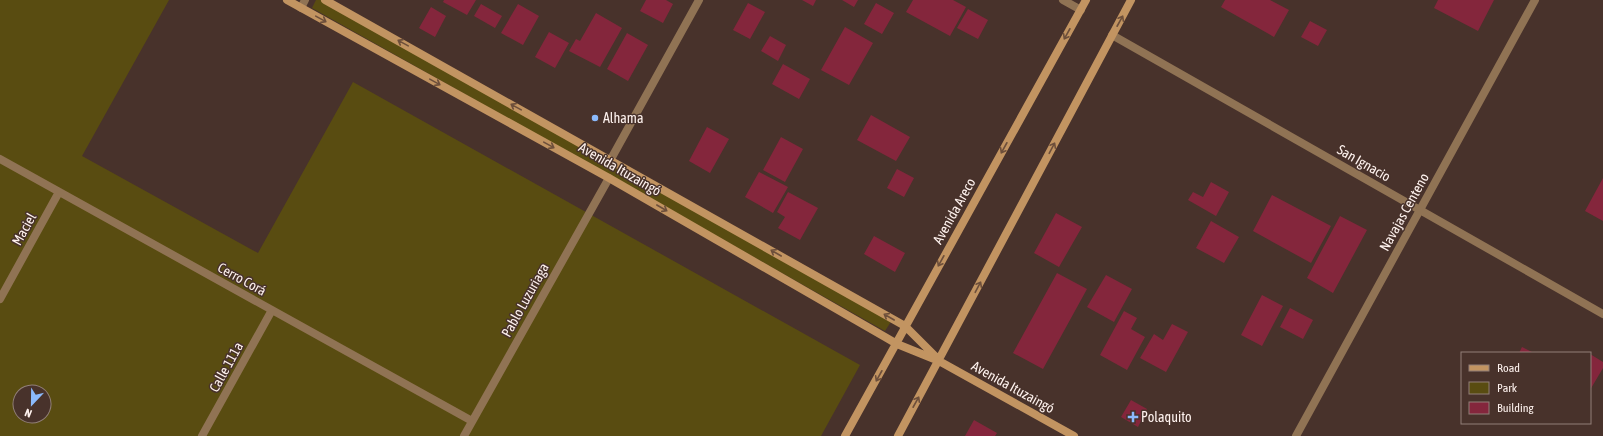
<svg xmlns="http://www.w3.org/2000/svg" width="1603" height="436" viewBox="0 0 1603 436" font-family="'Asap Condensed',sans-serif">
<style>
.green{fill:#594c11;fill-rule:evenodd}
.building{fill:#84263c}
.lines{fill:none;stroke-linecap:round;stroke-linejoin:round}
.street{stroke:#907354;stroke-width:8}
.secondary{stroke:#c29461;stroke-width:8}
.oneway{stroke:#6d4f3b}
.poi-dot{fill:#8bbafc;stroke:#48322b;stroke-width:1.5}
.labels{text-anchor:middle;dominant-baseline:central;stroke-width:3;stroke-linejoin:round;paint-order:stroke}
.poi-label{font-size:14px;fill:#fef2ee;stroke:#48322b;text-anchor:start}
.street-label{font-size:14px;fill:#fef2ee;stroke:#48322b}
</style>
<rect width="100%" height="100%" fill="#48322b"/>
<path class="green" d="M0,0H169L82,156L258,253L353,82L860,365L821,436H0ZM20,392H44V416H20Z
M316,0H323L892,320L885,331L312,8Z"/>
<path class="building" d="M444,0H476L467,15L443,2Z
M646,0H666L673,4L663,23L640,11Z
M802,0H816L813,6Z
M842,0H858L854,7Z
M913,0H953L966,7L950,36L906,12Z
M1225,0H1270L1289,10L1274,37L1221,7Z
M1438,0H1494L1478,31L1434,8Z
M748,3L765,12L750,39L733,30Z
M876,3L894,13L882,34L864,24Z
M481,4L502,16L495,28L474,16Z
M518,4L539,16L523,45L501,33Z
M431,7L446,16L435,37L419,28Z
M968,9L988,20L978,39L957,28Z
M596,13L622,28L600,67L569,51L576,39L580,41Z
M1310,21L1327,30L1318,46L1301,37Z
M845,27L873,43L849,85L821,70Z
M549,32L569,43L555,68L535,57Z
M627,33L648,45L628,81L607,69Z
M770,36L786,45L778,61L761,51Z
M783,64L810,79L799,99L772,84Z
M871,115L910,137L896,161L857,140Z
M707,127L729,139L710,173L689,161Z
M781,137L803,149L785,182L763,170Z
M897,169L914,178L904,197L887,188Z
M759,172L788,187L773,213L745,197Z
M1603,178V221L1585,211Z
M1211,182L1229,192L1216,216L1188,200L1193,192L1203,197Z
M788,192L818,208L800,240L778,228L785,217L777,212Z
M1272,195L1331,226L1311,263L1253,231Z
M1056,213L1082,227L1059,267L1034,253Z
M1340,216L1367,230L1333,293L1307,278Z
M1211,221L1239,237L1224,263L1196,248Z
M874,236L905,253L895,272L864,254Z
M1057,273L1087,289L1043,369L1013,353Z
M1106,275L1132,289L1114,322L1087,307Z
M1262,295L1283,306L1262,346L1241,335Z
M1290,308L1313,320L1303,339L1280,327Z
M1124,311L1137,318L1131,329L1145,337L1127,370L1100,355Z
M1172,324L1188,332L1166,372L1140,358L1154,334L1163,340Z
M1522,347L1534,353H1519Z
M1590,354L1603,362V368L1590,390Z
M1131,400L1147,409L1138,427L1121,417Z
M974,420L997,433L995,436H965Z"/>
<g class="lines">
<path class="street" d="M1063,0L1081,10
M301,8L305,0
M1112,35L1603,314
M0,159L472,421
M611,159L699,0
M0,299L59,192
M202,436L272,310
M464,436L609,178
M1296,436L1535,0"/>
<path class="secondary" d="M287,0L609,178L885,337L897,344L939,361L1074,436
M325,0L905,326L936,357
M845,436L1086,0
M898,436L1131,0"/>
</g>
<defs><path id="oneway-shaft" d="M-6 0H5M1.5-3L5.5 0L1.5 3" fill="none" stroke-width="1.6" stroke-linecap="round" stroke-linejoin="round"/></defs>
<g class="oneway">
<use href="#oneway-shaft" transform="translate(321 19) rotate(29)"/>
<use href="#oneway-shaft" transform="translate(1120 21) rotate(-61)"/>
<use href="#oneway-shaft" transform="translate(1067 34) rotate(119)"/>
<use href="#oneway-shaft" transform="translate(403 43) rotate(-151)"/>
<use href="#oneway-shaft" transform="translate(435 82) rotate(29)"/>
<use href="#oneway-shaft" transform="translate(516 107) rotate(-151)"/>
<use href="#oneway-shaft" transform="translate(549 145) rotate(29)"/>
<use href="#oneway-shaft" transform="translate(1004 148) rotate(119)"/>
<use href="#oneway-shaft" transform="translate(1052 148) rotate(-62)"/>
<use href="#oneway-shaft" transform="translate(662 208) rotate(30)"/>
<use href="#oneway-shaft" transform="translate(776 253) rotate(-150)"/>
<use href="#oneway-shaft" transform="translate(941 261) rotate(119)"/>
<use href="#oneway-shaft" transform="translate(978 287) rotate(-62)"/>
<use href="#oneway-shaft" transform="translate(889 317) rotate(-150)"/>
<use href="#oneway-shaft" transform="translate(879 376) rotate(119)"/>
<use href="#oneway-shaft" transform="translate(916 402) rotate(-61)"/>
</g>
<g class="poi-dot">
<circle cx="595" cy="118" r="4"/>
<path d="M1131 411h4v4h4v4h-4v4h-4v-4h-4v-4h4z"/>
</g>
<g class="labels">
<g class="poi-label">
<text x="603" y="118">Alhama</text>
<text x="1141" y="417">Polaquito</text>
</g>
<g class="street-label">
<text transform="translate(1364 163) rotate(30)">San Ignacio</text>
<text transform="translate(620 169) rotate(30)">Avenida Ituzaingó</text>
<text transform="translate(954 211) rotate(-61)">Avenida Areco</text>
<text transform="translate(1404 212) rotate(-61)">Navajas Centeno</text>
<text transform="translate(24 229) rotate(-61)">Maciel</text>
<text transform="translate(242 279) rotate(29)">Cerro Corá</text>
<text transform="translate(525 300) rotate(-61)">Pablo Luzuriaga</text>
<text transform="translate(226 367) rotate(-61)">Calle 111a</text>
<text transform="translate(1013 387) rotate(29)">Avenida Ituzaingó</text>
</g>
</g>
<rect x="1461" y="352" width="130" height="72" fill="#48322b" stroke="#917f79"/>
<rect x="1469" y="365" width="20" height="6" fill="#c29461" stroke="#917f79"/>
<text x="1497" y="372" font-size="12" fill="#fef2ee">Road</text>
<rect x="1469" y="382" width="20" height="12" fill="#594c11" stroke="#917f79"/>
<text x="1497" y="392" font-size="12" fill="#fef2ee">Park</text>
<rect x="1469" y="402" width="20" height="12" fill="#84263c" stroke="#917f79"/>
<text x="1497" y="412" font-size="12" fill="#fef2ee">Building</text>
<g transform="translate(32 404) rotate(202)"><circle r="19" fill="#48322b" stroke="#917f79"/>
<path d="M0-3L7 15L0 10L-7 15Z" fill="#8bbafc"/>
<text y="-6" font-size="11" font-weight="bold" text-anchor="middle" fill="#fef2ee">N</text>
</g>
</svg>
